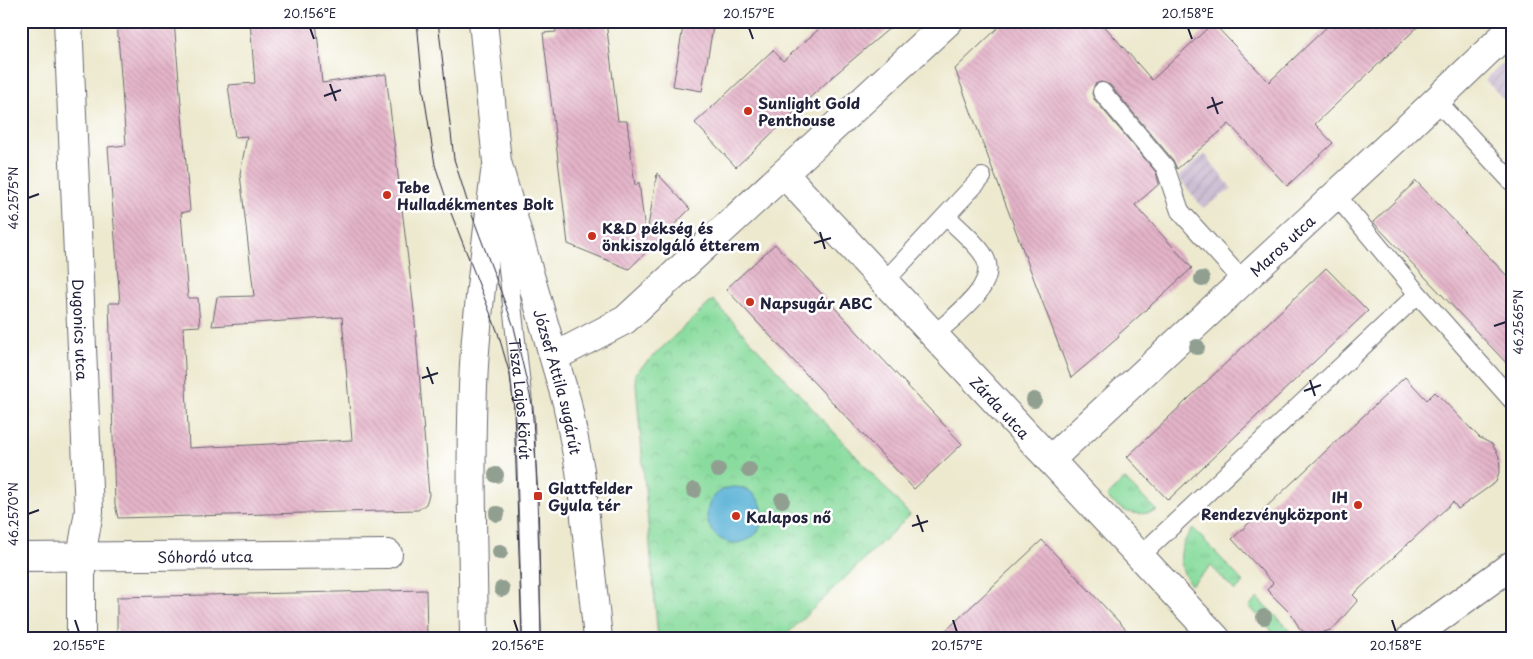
<svg xmlns="http://www.w3.org/2000/svg" width="1533" height="659" viewBox="0 0 1533 659" font-family="'Playpen Sans',sans-serif">
<style>
.industrial{fill:url(#industrial-furrows)}
.grass{fill:url(#grass-tufts);stroke:#567f6c}
.park{fill:url(#park-crowns);stroke:#567f6c}
.water{fill:#58b1d6;stroke:#3d6a88}
.building{fill:url(#building-back-hatch)}
.lines{fill:none;stroke-linecap:round;stroke-linejoin:round}
.service-casing{stroke:#69686f;stroke-width:20}
.minor-casing{stroke:#69686f;stroke-width:30}
.tertiary-casing{stroke:#69686f;stroke-width:30}
.service{stroke:#fff;stroke-width:18}
.minor{stroke:#fff;stroke-width:28}
.tertiary{stroke:#fff;stroke-width:28}
.tram{stroke:#22223b;stroke-width:1}
.tree{fill:#919f91}
.ticks{fill:none;stroke:#22223b;stroke-width:2}
.poi-dot{fill:#c8321e;stroke:#fff;stroke-width:2}
.labels{text-anchor:middle;dominant-baseline:central;stroke-width:5;stroke-linejoin:round;paint-order:stroke}
.poi-label{font-size:15px;font-weight:bold;fill:#22223b;stroke:#fff;text-anchor:start}
.street-label{font-size:15px;fill:#22223b;stroke:#fff}
.neatline{fill:none;stroke:#22223b;stroke-width:2}
.ticks-label{font-size:12px;text-anchor:middle;fill:#22223b}
</style>
<defs>
<pattern id="industrial-furrows" width="10" height="10" patternUnits="userSpaceOnUse" patternTransform="scale(1.25)"><rect width="10" height="10" fill="#ccbed3"/><path d="M-1 1l2-2M0 10L10 0M9 11l2-2" fill="none" stroke="#afa3b6"/></pattern>
<pattern id="grass-tufts" width="24" height="20" patternUnits="userSpaceOnUse" patternTransform="scale(1.25)"><rect width="24" height="20" fill="#89dc9e"/><path d="M3 7l-1-3M5 7V3M7 7l1-3M15 17l-1-3M17 17v-4M19 17l1-3" fill="none" stroke="#76bc89"/></pattern>
<pattern id="park-crowns" width="20" height="18" patternUnits="userSpaceOnUse" patternTransform="scale(1.25)"><rect width="20" height="18" fill="#89dc9e"/><path d="M2 6a3 3 0 1 1 6 0M12 15a3 3 0 1 1 6 0" fill="none" stroke="#76bc89"/></pattern>
<pattern id="building-back-hatch" width="6" height="6" patternUnits="userSpaceOnUse" patternTransform="scale(1.25)"><rect width="6" height="6" fill="#e4b3c8"/><path d="M-1 5l2 2M0 0l6 6M5-1l2 2" fill="none" stroke="#c39aad"/></pattern>
</defs>
<rect width="100%" height="100%" fill="#fff"/>
<filter id="ink" filterUnits="userSpaceOnUse"><feTurbulence type="fractalNoise" baseFrequency=".02" numOctaves="2"/><feDisplacementMap in="SourceGraphic" scale="10" xChannelSelector="R" yChannelSelector="G"/><feConvolveMatrix kernelMatrix="1 2 1 2 8 2 1 2 1" color-interpolation-filters="sRGB"/></filter>
<filter id="wash" filterUnits="userSpaceOnUse"><feTurbulence type="fractalNoise" baseFrequency=".0096" numOctaves="4" result="noise"/><feDisplacementMap in="SourceGraphic" scale="20" xChannelSelector="R" yChannelSelector="G"/><feGaussianBlur stdDeviation="1.12" result="paint"/><feColorMatrix in="noise" values="0 0 0 0 0 0 0 0 0 0 0 0 0 0 0 0 0 1.4 0 .05"/><feComposite in="paint" operator="in"/></filter>
<g filter="url(#wash)">
<rect width="100%" height="100%" fill="#ede9cf"/>
<path class="industrial" d="M1512,55V108L1485,80Z
M1205,154L1232,189L1203,208L1178,177Z"/>
<path class="grass" d="M1124,479L1157,511C1134,517 1123,513 1107,497Z
M1193,528L1244,583L1235,591L1211,566L1191,585C1176,564 1178,548 1193,528Z
M1258,598L1296,636L1293,638H1265L1272,631L1249,606Z"/>
<path class="park" d="M713,300L910,515L783,638H658L635,373Z"/>
<path class="water" d="M707 515a28 28 0 1 1 56 0a28 28 0 1 1-56 0Z"/>
<g id="blocks">
<path class="building" d="M117,21H174L190,211L181,213L188,298H198L200,326L183,327L189,448L352,440L342,317L212,326L217,297L254,296L240,174L247,136L235,137L228,85L255,83L250,21H316L322,83L386,74L414,310L429,495L426,504L418,510L118,518L115,504L109,303H120L108,147L126,145Z
M555,21H606L618,121H627L635,186L639,182L646,239L657,173L690,209L629,269L568,244L543,33L556,32Z
M684,21H714L702,91L673,86Z
M828,21H898L831,78L736,167L695,123L773,50L783,61Z
M1005,21H1100L1152,80L1213,23L1269,82L1333,21H1424L1315,124L1333,143L1287,186L1229,124L1177,169L1173,160L1110,85L1101,82L1095,84L1092,93L1094,99L1156,172L1159,184L1135,205L1192,268L1118,335L1119,337L1071,378L955,69Z
M1416,181L1512,281V369L1373,222Z
M775,244L962,444L914,489L726,289Z
M1326,268L1368,311L1168,500L1127,457Z
M1405,377L1427,400L1435,392L1480,438L1492,444L1499,456L1500,469L1496,482L1458,509L1453,502L1353,595L1358,600L1333,629L1316,635L1307,634L1300,629L1291,614L1267,590L1273,583L1232,539Z
M1042,540L1134,638H938L974,604Z
M426,590L427,638H117V597Z"/>
</g>
</g>
<g filter="url(#ink)">
<use href="#blocks" fill-opacity="0" stroke="#69686f" stroke-width="1"/>
<g class="lines">
<defs>
<g id="service">
<path d="M1102,92L1165,167L1180,211L1243,281"/>
<path d="M1437,101L1512,182"/>
<path d="M1336,195L1418,294L1512,400"/>
<path id="s1" d="M502,215L525,421L532,638"/>
<path d="M884,282L982,177"/>
<path d="M934,335C953,317 1001,285 984,256C977,243 957,227 946,216"/>
<path d="M1140,556L1418,294"/>
</g>
<g id="minor">
<path id="s2" d="M68,21L89,511L81,557V638"/>
<path id="s3" d="M784,174L1216,638"/>
<path d="M554,357L625,320L949,21"/>
<path id="s4" d="M1050,460L1398,137L1512,28"/>
<path id="s5" d="M21,557L388,554"/>
</g>
<g id="tertiary">
<path id="s6" d="M483,21L497,162L567,403L580,470L598,638"/>
<path d="M474,638C473,547 469,456 474,365C478,301 487,237 495,173"/>
<path d="M1411,638L1512,565"/>
</g>
</defs>
<use href="#service" class="service-casing"/>
<use href="#minor" class="minor-casing"/>
<use href="#tertiary" class="tertiary-casing"/>
<use href="#service" class="service"/>
<use href="#minor" class="minor"/>
<use href="#tertiary" class="tertiary"/>
<path class="tram" d="M417,21L423,88L435,165L451,213L498,333L510,375L514,409L522,638
M438,21L454,159L469,207L514,327L532,404L538,496L541,638"/>
</g>
<g class="tree">
<circle cx="1202" cy="279" r="8"/>
<circle cx="1197" cy="347" r="8"/>
<circle cx="1034" cy="400" r="8"/>
<circle cx="718" cy="470" r="8"/>
<circle cx="749" cy="470" r="8"/>
<circle cx="496" cy="475" r="8"/>
<circle cx="694" cy="490" r="8"/>
<circle cx="782" cy="500" r="8"/>
<circle cx="497" cy="514" r="8"/>
<circle cx="500" cy="552" r="8"/>
<circle cx="502" cy="589" r="8"/>
<circle cx="1264" cy="617" r="8"/>
</g>
</g>
<path class="ticks" d="M310,28L314,39M749,28L753,39M1188,28L1192,39M330,84L336,101M324,96L341,90M1212,97L1218,114M1207,108L1223,102M28,198L39,194M820,232L825,249M814,243L831,238M1494,326L1506,322M427,367L433,384M422,378L438,373M1310,380L1315,396M1304,391L1321,385M28,514L39,510M917,515L923,532M912,526L928,521M75,620L79,632M514,620L518,632M953,620L957,632M1392,620L1396,632"/>
<g class="poi-dot">
<circle cx="748" cy="111" r="5"/>
<circle cx="387" cy="195" r="5"/>
<circle cx="592" cy="236" r="5"/>
<circle cx="750" cy="302" r="5"/>
<rect x="533" y="491" width="10" height="10" rx="2.5"/>
<circle cx="1358" cy="505" r="5"/>
<circle cx="736" cy="516" r="5"/>
</g>
<g class="labels">
<g class="poi-label">
<text x="758" y="102">Sunlight Gold<tspan x="758" dy="17">Penthouse</tspan></text>
<text x="397" y="186">Tebe<tspan x="397" dy="17">Hulladékmentes Bolt</tspan></text>
<text x="602" y="227">K&amp;D pékség és<tspan x="602" dy="17">önkiszolgáló étterem</tspan></text>
<text x="760" y="302">Napsugár ABC</text>
<text x="548" y="487">Glattfelder<tspan x="548" dy="17">Gyula tér</tspan></text>
<text x="1348" y="496" text-anchor="end">IH<tspan x="1348" dy="17">Rendezvényközpont</tspan></text>
<text x="746" y="516">Kalapos nő</text>
</g>
<g class="street-label">
<text stroke="none"><textPath href="#s4" startOffset="316">Maros utca</textPath></text>
<text stroke="none"><textPath href="#s2" startOffset="309">Dugonics utca</textPath></text>
<text stroke="none"><textPath href="#s6" startOffset="370">József Attila sugárút</textPath></text>
<text stroke="none"><textPath href="#s1" startOffset="185">Tisza Lajos körút</textPath></text>
<text stroke="none"><textPath href="#s3" startOffset="318">Zárda utca</textPath></text>
<text stroke="none"><textPath href="#s5" startOffset="184">Sóhordó utca</textPath></text>
</g>
</g>
<rect width="1533" height="659" fill="none" stroke="#fff" stroke-width="55"/>
<rect x="28" y="28" width="1478" height="604" class="neatline"/>
<g class="ticks-label">
<text x="310" y="18">20.156°E</text>
<text x="749" y="18">20.157°E</text>
<text x="1188" y="18">20.158°E</text>
<text transform="translate(14 198) rotate(-90)" y="4">46.2575°N</text>
<text transform="translate(1519 322) rotate(-90)" y="4">46.2565°N</text>
<text transform="translate(14 514) rotate(-90)" y="4">46.2570°N</text>
<text x="79" y="650">20.155°E</text>
<text x="518" y="650">20.156°E</text>
<text x="957" y="650">20.157°E</text>
<text x="1396" y="650">20.158°E</text>
</g>
</svg>
